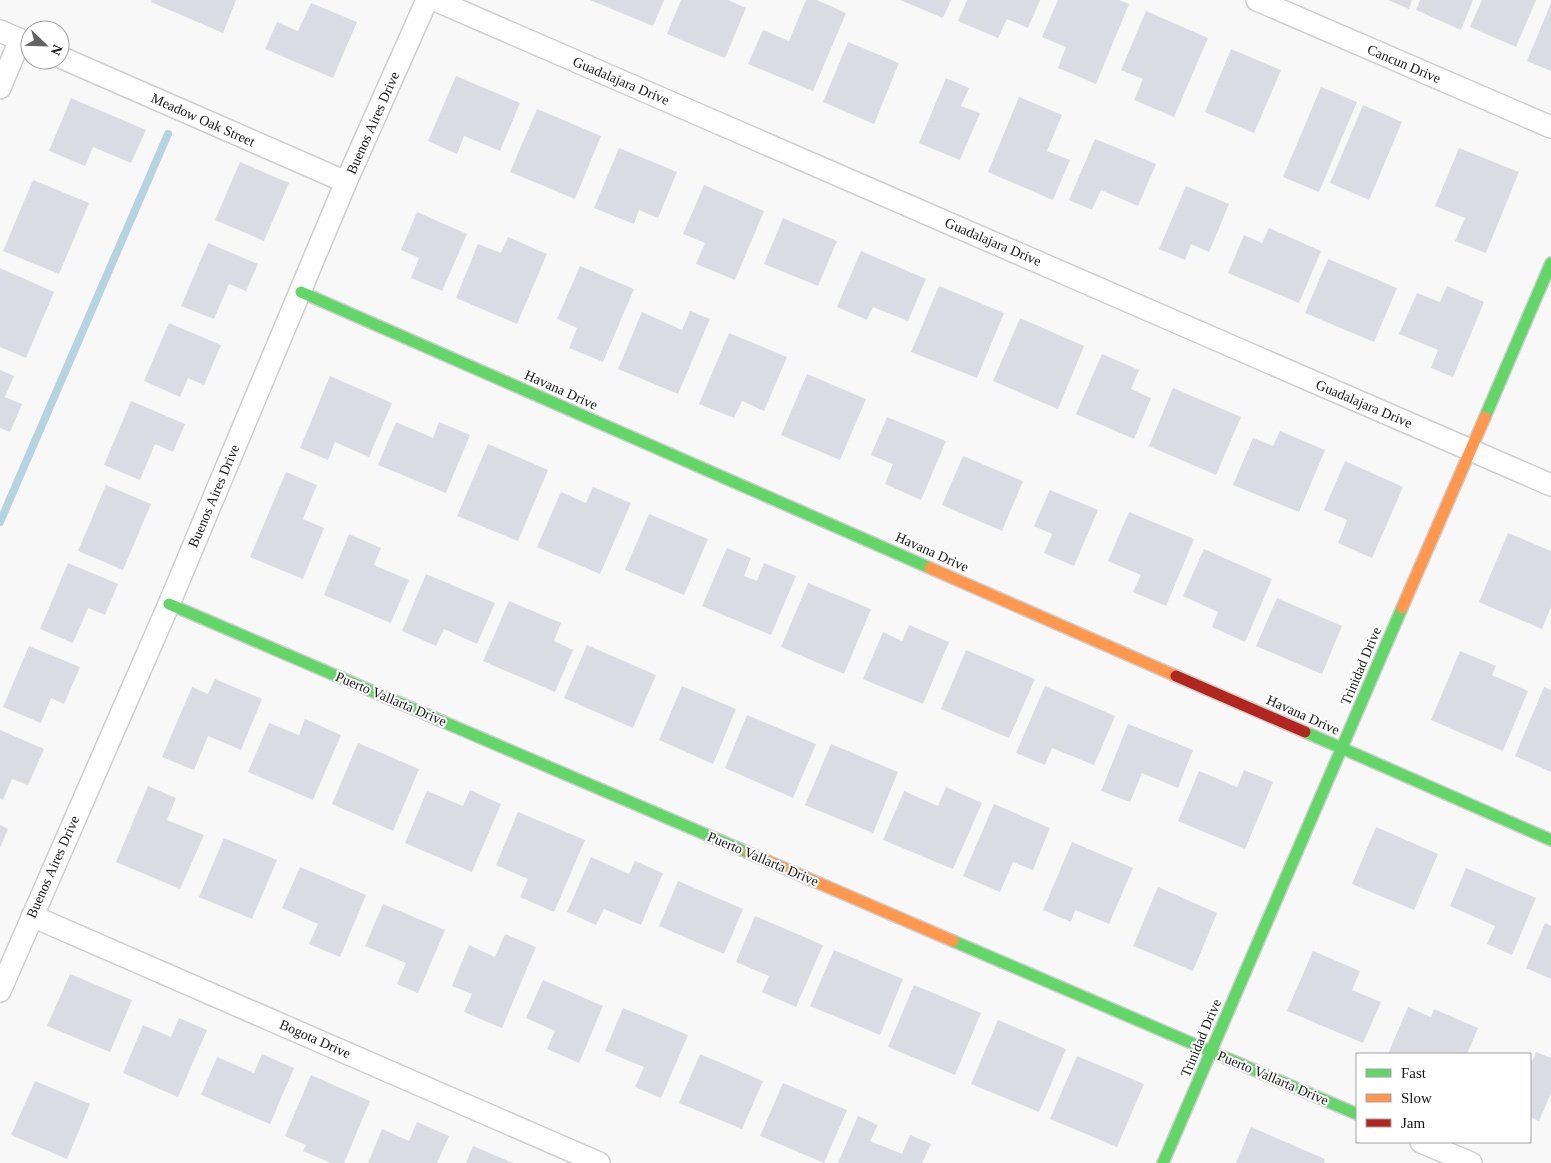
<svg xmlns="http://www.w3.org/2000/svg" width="1551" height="1163" viewBox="0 0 1551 1163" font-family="Georgia,serif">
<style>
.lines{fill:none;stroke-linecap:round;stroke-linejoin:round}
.stream{stroke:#b5d4e0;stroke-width:8}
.building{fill:#dbdbe3}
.street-casing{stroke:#cececf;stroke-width:24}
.fast-casing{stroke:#cececf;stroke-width:14}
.slow-casing{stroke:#cececf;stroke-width:14}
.jam-casing{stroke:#cececf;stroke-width:14}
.street{stroke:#fefefe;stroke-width:21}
.fast{stroke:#63d668;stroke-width:11}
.slow{stroke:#ff974d;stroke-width:11}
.jam{stroke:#b3261e;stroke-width:11}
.labels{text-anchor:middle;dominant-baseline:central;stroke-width:4;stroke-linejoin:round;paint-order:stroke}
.street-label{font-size:14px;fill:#151516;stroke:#fff}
</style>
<rect width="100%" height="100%" fill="#f8f8f9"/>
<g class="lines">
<path class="stream" d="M0,522L168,134"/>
</g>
<path class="building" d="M152,0H236L223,33L151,2Z
M590,0H664L653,26Z
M681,0H728L746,8L725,58L667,34Z
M806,0H817L846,13L813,91L748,64L763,30L789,41Z
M900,0H951L943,18Z
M967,0H1040L1028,28L1007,19L998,38L958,21Z
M1058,0H1119L1129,4L1096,84L1058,68L1066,47L1042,37Z
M1388,0H1412L1409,9Z
M1420,0H1473L1461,30L1416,10Z
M1482,0H1536L1516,47L1470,27Z
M311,3L357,22L333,78L265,49L277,22L298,31Z
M1551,3V71L1527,61Z
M1146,11L1208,38L1174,117L1134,100L1143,79L1121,70Z
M848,42L899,63L874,124L823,102Z
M1231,49L1281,70L1254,133L1205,112Z
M456,76L520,103L500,151L464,136L457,154L428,141Z
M946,78L969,88L961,106L980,113L960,160L919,143Z
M1321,87L1357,102L1319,192L1283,177Z
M1019,97L1062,115L1047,151L1070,160L1053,200L988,172Z
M71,98L146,130L131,163L93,147L85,166L49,151Z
M1363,105L1402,122L1369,200L1330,183Z
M537,109L601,136L575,199L510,172Z
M1095,139L1156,164L1138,206L1101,190L1092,210L1069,200Z
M619,148L677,172L658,218L639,210L634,224L594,208Z
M1459,148L1519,172L1486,253L1455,241L1465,218L1435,206Z
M240,162L289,183L264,241L215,220Z
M33,180L89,203L59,274L3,251Z
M704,185L764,211L735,280L696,264L705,243L683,234Z
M1186,186L1229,204L1209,252L1191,244L1185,260L1159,249Z
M417,212L467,234L442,291L411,278L419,258L401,250Z
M783,218L837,241L818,286L764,264Z
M1269,228L1321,251L1299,303L1228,273L1244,235L1262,243Z
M508,237L547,254L517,324L456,298L478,244L501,253Z
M208,243L258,264L246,291L229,284L214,319L181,306Z
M861,251L926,279L908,321L873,307L867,320L837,307Z
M1328,259L1397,288L1374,342L1305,313Z
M580,266L634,289L603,362L569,348L577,328L557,319Z
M0,268L54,292L26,358L0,347Z
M939,286L1004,313L977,378L911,352Z
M1447,286L1484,302L1453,377L1431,368L1438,350L1399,334L1417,293L1440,302Z
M690,311L710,319L678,394L618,369L642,312L682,330Z
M1020,318L1084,346L1058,409L993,381Z
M169,323L221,345L204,385L188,378L180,397L144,381Z
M729,333L787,357L764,411L742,401L734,418L699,404Z
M1102,354L1139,370L1131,389L1151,398L1134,439L1076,414Z
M0,370L14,376L5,397L22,404L10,432L0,428Z
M807,374L866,399L840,460L781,435Z
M330,376L392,403L369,457L335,442L328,460L300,448Z
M1173,388L1241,417L1216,475L1149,446Z
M131,401L185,424L173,452L155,444L140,480L104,465Z
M887,417L946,441L921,500L885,484L893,464L871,455Z
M396,422L433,438L439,422L470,435L446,493L378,465Z
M1280,431L1325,450L1299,512L1233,485L1253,438L1273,446Z
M488,444L548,470L518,541L457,516Z
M963,456L1023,481L1002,531L942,505Z
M1345,461L1403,487L1372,558L1338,543L1347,520L1324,510Z
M286,472L317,485L303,519L324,528L303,579L250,557Z
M106,485L151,504L123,570L78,551Z
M593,487L631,503L600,574L537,547L561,492L586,503Z
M1050,490L1098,510L1074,566L1044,553L1052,534L1034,526Z
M1129,512L1194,539L1166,606L1133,592L1141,575L1108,561Z
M649,514L708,539L684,595L625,570Z
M1508,533L1551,551V607L1542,629L1479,602Z
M349,534L381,548L374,565L409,580L391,623L324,595Z
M727,548L751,558L744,576L757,581L764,563L796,576L771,635L702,606Z
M1204,549L1272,579L1245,642L1212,627L1218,612L1183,596Z
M68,563L118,584L105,615L88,608L73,643L40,629Z
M426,574L495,603L477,644L444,629L436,646L402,631Z
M808,583L871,609L844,674L781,647Z
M1277,598L1342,626L1322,674L1256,646Z
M509,601L561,623L554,641L573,650L555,692L483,661Z
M909,625L949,642L923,704L863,679L883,632L902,641Z
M587,645L656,675L633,728L564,698Z
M29,646L80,667L64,704L51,698L41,723L3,707Z
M966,650L1035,679L1009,738L941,709Z
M1460,651L1496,666L1492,675L1528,691L1503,751L1431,720Z
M215,679L262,699L241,750L208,736L194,770L162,757L192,687L208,694Z
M682,686L736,709L713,764L659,740Z
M1045,686L1115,716L1094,765L1052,748L1045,765L1016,753Z
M1544,687L1551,690V772L1515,756Z
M747,715L816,744L793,798L725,768Z
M305,719L341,735L313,800L248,772L269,723L299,735Z
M1128,724L1193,750L1178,788L1142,773L1130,802L1101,791Z
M0,730L44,749L28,785L12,779L3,800L0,798Z
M358,743L419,769L393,831L332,804Z
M831,744L898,772L873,833L805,805Z
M1244,770L1273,782L1245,849L1178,821L1199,771L1237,787Z
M148,786L176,798L167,820L204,835L180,889L116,862Z
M946,787L982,803L953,869L883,840L904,791L938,806Z
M470,790L501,804L472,872L405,843L427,791L463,806Z
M994,804L1050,828L1033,870L1013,862L1000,892L963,876Z
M518,812L585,840L554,912L520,897L528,879L496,865Z
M0,825L8,829L0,848Z
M1376,827L1438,854L1414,910L1352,884Z
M224,838L277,860L252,919L199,897Z
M1072,842L1133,868L1109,924L1075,910L1071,922L1043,910Z
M591,857L629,874L635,861L663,873L641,925L604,909L596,925L567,912Z
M300,867L366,895L340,957L309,944L318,924L282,908Z
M1466,868L1536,898L1512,955L1487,944L1495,926L1450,906Z
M678,881L743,909L724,954L659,926Z
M1158,887L1217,913L1193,971L1133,946Z
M383,904L445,930L418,993L397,984L406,963L365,946Z
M755,916L823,945L796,1007L762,992L769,976L736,962Z
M1545,923L1551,926V979L1526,968Z
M505,934L536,947L502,1028L464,1012L472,994L452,986L469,945L495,957Z
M834,950L903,979L880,1035L810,1006Z
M1313,951L1360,971L1352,990L1381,1002L1363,1043L1287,1011Z
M70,974L132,1000L110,1052L47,1026Z
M543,980L603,1006L579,1063L547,1049L555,1031L526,1018Z
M914,985L981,1013L955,1075L888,1047Z
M1408,1007L1431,1017L1434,1009L1478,1028L1467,1054H1388Z
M623,1008L688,1035L661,1098L635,1087L644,1067L605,1051Z
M179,1018L207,1030L178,1097L123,1073L143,1025L171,1037Z
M998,1020L1066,1049L1039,1112L971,1084Z
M1536,1052L1551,1058V1093L1539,1121L1530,1117V1060L1532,1061Z
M262,1054L294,1068L270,1124L201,1095L217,1057L254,1073Z
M700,1054L763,1081L742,1129L679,1103Z
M1077,1056L1144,1084L1117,1147L1050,1119Z
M311,1075L370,1101L344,1163H331L303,1151L306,1145L285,1136Z
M35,1081L90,1104L67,1159L11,1135Z
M783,1083L847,1110L824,1163L760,1136Z
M858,1116L878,1125L870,1141L902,1154L910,1135L931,1144L922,1163H838Z
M417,1122L449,1136L437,1163H368L382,1129L409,1141Z
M1251,1127L1325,1159L1324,1163H1236Z
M473,1146L513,1163H466Z"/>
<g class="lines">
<defs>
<path id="street" d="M435,0L1551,485
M1257,0L1551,127
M0,31L30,44
M60,57L346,182
M0,88L20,40
M32,916L599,1163
M0,991L169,604L346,182L427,0
M1421,1142L1471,1163"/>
<path id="fast" d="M301,292L930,568
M1485,417L1551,263
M169,604L749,853
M1305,732L1551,840
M953,941L1357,1114
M1163,1163L1402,608"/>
<path id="slow" d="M930,568L1176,676
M1402,608L1485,417
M749,853L953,941"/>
<path id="jam" d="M1176,676L1305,732"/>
</defs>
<use href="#street" class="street-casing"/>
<use href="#fast" class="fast-casing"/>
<use href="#slow" class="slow-casing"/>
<use href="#jam" class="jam-casing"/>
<use href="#street" class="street"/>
<use href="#fast" class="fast"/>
<use href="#slow" class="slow"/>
<use href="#jam" class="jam"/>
</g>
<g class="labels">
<g class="street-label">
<text transform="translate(1404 64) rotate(23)">Cancun Drive</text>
<text transform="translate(621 81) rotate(23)">Guadalajara Drive</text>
<text transform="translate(203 120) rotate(24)">Meadow Oak Street</text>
<text transform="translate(373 123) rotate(-66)">Buenos Aires Drive</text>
<text transform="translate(993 242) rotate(23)">Guadalajara Drive</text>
<text transform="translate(561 390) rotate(24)">Havana Drive</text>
<text transform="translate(1364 404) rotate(23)">Guadalajara Drive</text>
<text transform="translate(214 496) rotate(-67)">Buenos Aires Drive</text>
<text transform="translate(932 552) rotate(24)">Havana Drive</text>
<text transform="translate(1361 666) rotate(-67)">Trinidad Drive</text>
<text transform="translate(391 699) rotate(23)">Puerto Vallarta Drive</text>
<text transform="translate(1303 715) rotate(24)">Havana Drive</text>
<text transform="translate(763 859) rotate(23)">Puerto Vallarta Drive</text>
<text transform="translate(53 867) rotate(-66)">Buenos Aires Drive</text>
<text transform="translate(1201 1038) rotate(-67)">Trinidad Drive</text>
<text transform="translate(315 1039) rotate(24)">Bogota Drive</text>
<text transform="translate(1273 1078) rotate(23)">Puerto Vallarta Drive</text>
</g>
</g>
<rect x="1356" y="1053" width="175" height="90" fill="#ffffff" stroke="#a1a1a2"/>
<rect x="1366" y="1069" width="25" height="8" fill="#63d668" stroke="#a1a1a2"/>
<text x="1401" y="1078" font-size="15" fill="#151516">Fast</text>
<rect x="1366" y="1094" width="25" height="8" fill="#ff974d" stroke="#a1a1a2"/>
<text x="1401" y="1103" font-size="15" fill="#151516">Slow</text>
<rect x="1366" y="1119" width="25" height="8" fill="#b3261e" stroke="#a1a1a2"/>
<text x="1401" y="1128" font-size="15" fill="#151516">Jam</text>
<g transform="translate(45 45) rotate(113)"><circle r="24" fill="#ffffff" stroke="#a1a1a2"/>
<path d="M0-4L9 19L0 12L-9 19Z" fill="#646465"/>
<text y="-8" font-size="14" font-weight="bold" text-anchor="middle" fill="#151516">N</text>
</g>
</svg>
